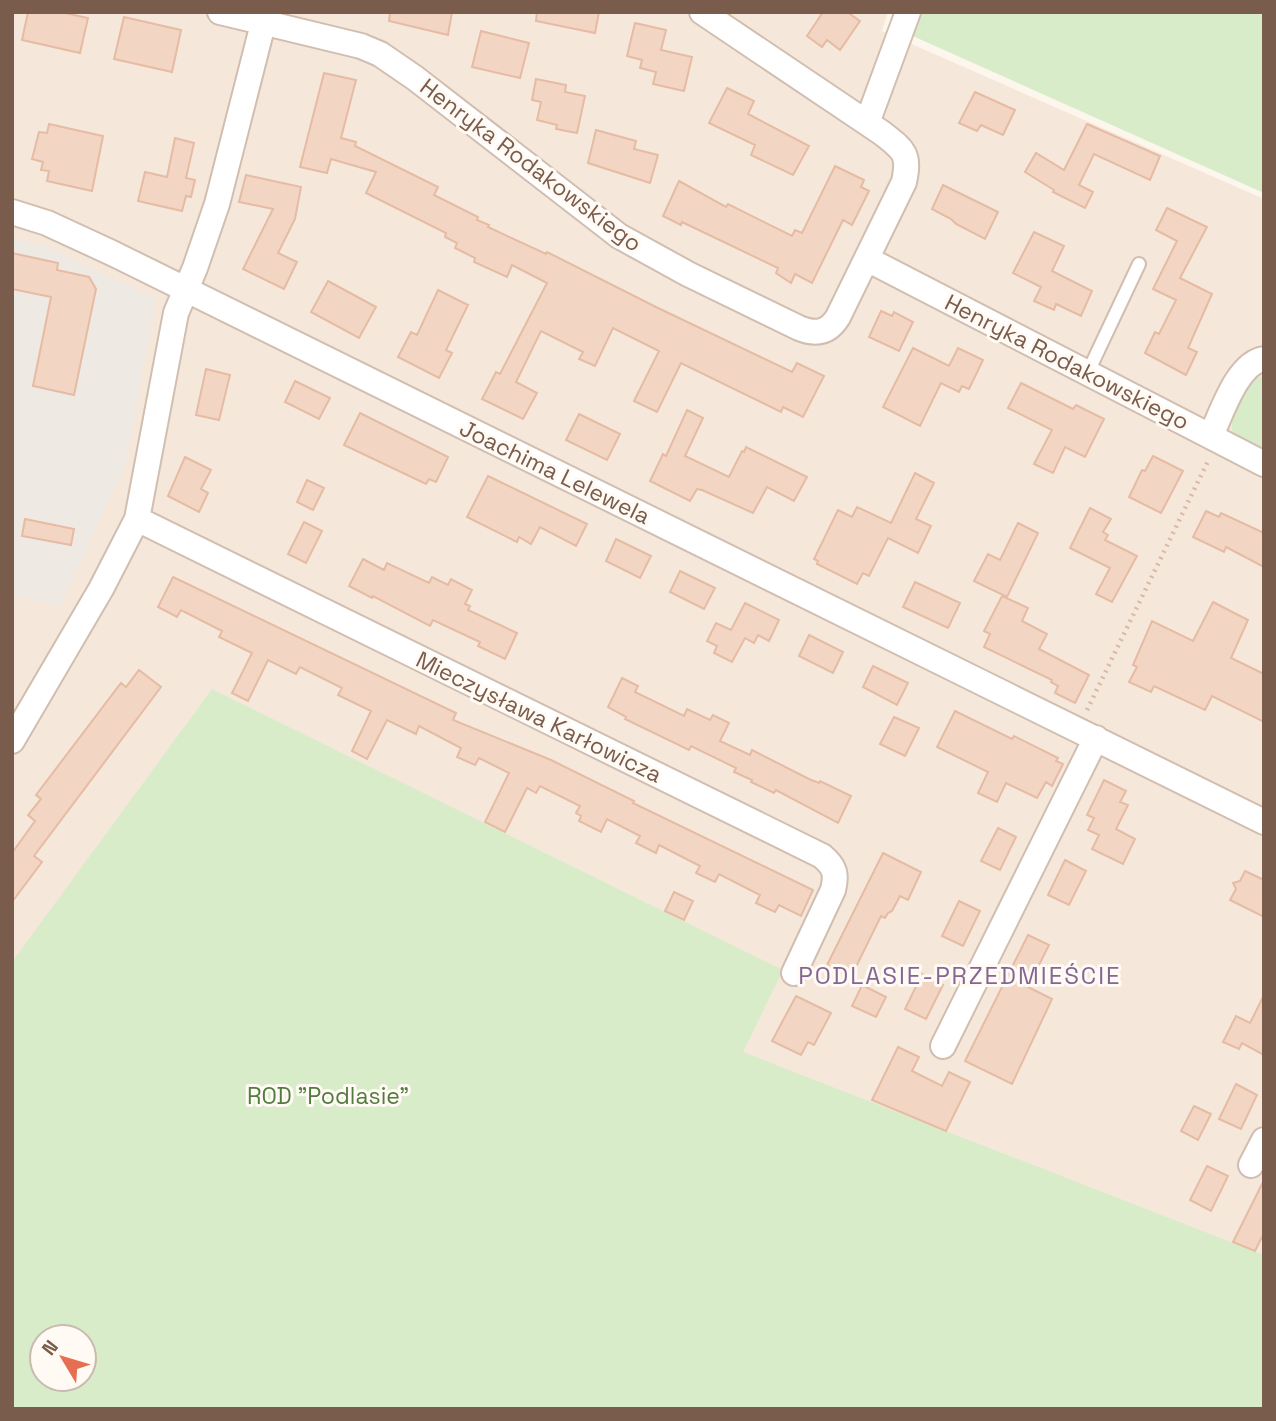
<svg xmlns="http://www.w3.org/2000/svg" width="1276" height="1421" viewBox="0 0 1276 1421" font-family="'Space Grotesk',sans-serif">
<style>
.residential{fill:#f5e8da;fill-rule:evenodd}
.industrial{fill:#efe9e4}
.green{fill:#d8ecc9;fill-rule:evenodd}
.building{fill:#f3d5c3;stroke:#e6bba3;stroke-width:2}
.lines{fill:none;stroke-linecap:round;stroke-linejoin:round}
.service-casing{stroke:#d1beb0;stroke-width:16}
.minor-casing{stroke:#d1beb0;stroke-width:28}
.path{stroke:#d9b8a5;stroke-width:4.5;stroke-dasharray:2 5;stroke-linecap:butt}
.service{stroke:#fff;stroke-width:12}
.minor{stroke:#fff;stroke-width:24}
.labels{text-anchor:middle;dominant-baseline:central;stroke-width:6;stroke-linejoin:round;paint-order:stroke}
.street-label{font-size:23px;fill:#7a5c4d;stroke:#fffaf3}
.park-label{font-size:23px;fill:#537a41;stroke:#fffaf3}
.neighbourhood-label{font-size:24px;letter-spacing:2px;fill:#846695;stroke:#fffaf3}
</style>
<rect width="100%" height="100%" fill="#fdf6ec"/>
<path class="residential" d="M12,12H888L882,31L1264,199V1409H12ZM42,1337H84V1379H42Z"/>
<path class="industrial" d="M12,238L43,246L156,299L125,465L60,606L12,595Z"/>
<path class="green" d="M916,12H1264V193L906,33Z
M1264,375V450L1232,433V412L1249,383Z
M212,689L783,970L743,1052L1264,1255V1409H12V962ZM42,1337H84V1379H42Z"/>
<path class="building" d="M28,12H60L88,18L80,53L22,40Z
M390,12H452L448,35L389,21Z
M537,12H599L595,33L536,21Z
M823,12H847L860,21L840,50L827,40L822,47L807,36Z
M124,17L181,30L172,72L114,59Z
M635,23L666,30L661,50L692,57L684,91L653,84L656,72L640,68L642,60L627,56Z
M481,31L529,43L520,78L472,67Z
M324,73L356,80L341,138L356,142L355,146L438,187L434,195L478,217L477,220L489,225L488,227L546,254L547,252L656,307L792,372L797,363L824,376L803,417L783,407L781,412L681,363L657,412L634,401L659,351L613,328L595,366L579,359L583,352L541,331L516,382L537,393L523,419L482,399L496,372L500,374L547,283L512,265L507,277L474,262L475,258L455,248L457,243L445,237L446,233L366,193L376,172L331,159L327,173L300,167Z
M536,79L566,85L565,92L585,96L577,133L556,129L557,125L537,120L541,102L532,100Z
M727,88L754,101L748,114L809,146L793,175L751,155L755,145L709,123Z
M975,92L1015,110L1003,135L981,125L977,131L959,123Z
M49,124L103,136L92,191L47,181L49,171L41,170L43,162L32,159L39,132L47,133Z
M1087,124L1160,156L1150,180L1094,154L1079,185L1093,192L1085,208L1053,192L1054,190L1025,172L1036,153L1064,170Z
M596,130L636,141L634,149L658,155L650,183L588,163Z
M175,138L194,143L186,178L195,180L191,197L186,196L182,211L138,201L145,172L167,177Z
M835,166L864,180L861,187L869,191L852,225L843,220L812,283L795,274L791,283L776,273L778,268L682,222L681,225L663,216L679,181L726,207L728,204L792,236L795,230L802,233Z
M246,175L301,187L295,219L278,253L297,262L284,289L243,269L273,209L239,202Z
M943,185L998,212L985,239L956,224L951,219L932,209Z
M1167,208L1207,227L1180,278L1212,294L1188,348L1197,352L1186,375L1145,353L1155,332L1159,334L1176,300L1153,289L1177,241L1156,230Z
M1034,232L1064,246L1052,271L1092,291L1081,316L1056,304L1054,310L1034,301L1041,287L1013,273Z
M12,253L58,263L57,270L89,277L96,289L74,395L33,386L51,297L12,289Z
M328,281L376,307L359,338L311,312Z
M438,290L468,305L446,350L452,353L439,378L398,357L411,332L417,335Z
M881,311L892,316L894,312L913,322L899,351L869,337Z
M913,348L949,366L958,348L983,360L969,389L962,386L959,392L941,383L920,426L883,407Z
M206,369L230,375L219,420L196,415Z
M295,381L330,398L319,419L285,402Z
M1021,383L1073,409L1076,405L1104,419L1085,457L1065,447L1053,473L1034,464L1052,430L1008,408Z
M687,410L703,418L685,456L729,477L742,451L744,452L746,447L807,477L794,501L767,487L753,513L702,490L697,489L690,501L650,481L663,454L666,456Z
M360,413L448,457L436,482L429,479L426,484L344,445Z
M579,414L620,434L607,460L566,440Z
M1153,456L1183,471L1161,513L1129,497L1142,470L1145,471Z
M185,457L211,470L201,489L208,493L199,512L168,496Z
M915,473L934,483L916,519L931,526L918,553L888,538L869,576L863,573L857,584L817,564L818,561L814,559L838,510L852,517L857,507L891,523Z
M488,476L587,524L576,546L540,527L531,544L519,537L517,542L467,517Z
M307,480L324,488L313,510L297,502Z
M1090,508L1111,519L1103,532L1108,535L1105,540L1137,556L1112,602L1096,594L1110,568L1070,548Z
M1206,511L1219,517L1221,513L1264,533V567L1226,547L1224,552L1193,537Z
M25,519L74,529L71,545L22,536Z
M304,522L322,531L306,563L288,554Z
M1018,523L1038,533L1007,597L974,581L988,554L1000,560Z
M616,539L651,556L640,578L606,561Z
M363,559L384,570L387,563L429,583L432,577L448,585L451,579L472,590L465,604L470,606L468,610L517,633L505,659L478,646L480,642L433,620L430,626L373,596L372,598L349,586Z
M680,571L715,588L704,609L670,592Z
M173,577L456,713L453,720L551,760L634,801L633,803L813,890L801,916L779,905L775,912L756,903L760,895L719,874L715,882L696,873L700,866L659,845L656,853L636,843L640,836L607,819L601,832L579,821L581,816L576,813L580,806L540,786L536,793L527,788L505,832L485,822L509,773L479,758L475,765L457,757L461,748L419,726L416,734L387,720L367,759L352,751L371,711L338,695L342,688L300,667L296,674L268,660L248,701L232,693L252,653L219,637L222,631L181,610L177,617L158,607Z
M915,582L960,603L948,628L903,607Z
M1002,596L1028,608L1022,621L1047,634L1039,649L1089,675L1075,703L1055,693L1058,686L1051,682L1052,680L984,647L990,634L984,631Z
M1213,602L1248,620L1231,658L1264,674V722L1212,696L1205,710L1154,686L1151,692L1129,682L1137,667L1133,665L1152,621L1193,641Z
M745,603L779,620L769,641L758,635L754,643L745,638L732,662L714,653L717,646L707,641L716,623L731,630Z
M809,635L843,652L833,673L799,656Z
M873,666L908,683L897,705L863,687Z
M139,670L161,687L34,856L42,862L12,902V853L35,821L28,815L41,799L36,795L121,683L126,687Z
M622,678L638,686L635,692L684,716L687,709L710,720L713,715L729,723L720,741L750,755L752,750L809,779L819,783L820,781L851,796L838,823L776,790L774,793L751,782L752,780L734,772L736,768L691,746L689,750L625,719L626,717L608,707Z
M955,711L1012,739L1014,736L1058,758L1056,761L1063,764L1052,786L1046,782L1037,798L1006,783L997,802L978,793L988,772L937,747Z
M894,717L919,728L905,756L880,744Z
M1104,780L1126,791L1120,802L1128,805L1116,829L1135,839L1123,864L1092,849L1099,835L1088,830L1094,818L1087,815Z
M998,828L1016,837L1000,870L981,861Z
M883,853L921,872L908,900L900,896L892,911L888,913L885,918L881,916L851,977L827,965Z
M1065,860L1086,871L1069,905L1048,895Z
M1245,871L1264,880V917L1230,900L1236,889L1233,883L1240,881Z
M674,892L693,901L684,920L665,911Z
M959,901L980,911L963,946L942,936Z
M1028,935L1049,945L1028,987L1052,999L1012,1084L965,1061Z
M922,974L943,985L926,1019L905,1009Z
M862,985L886,997L876,1017L852,1006Z
M1264,995V1055L1242,1043L1239,1049L1223,1042L1236,1016L1250,1023Z
M796,996L831,1013L814,1045L808,1042L801,1055L772,1041Z
M898,1047L919,1057L912,1071L942,1086L949,1072L970,1082L946,1131L872,1100Z
M1236,1084L1257,1095L1241,1129L1219,1119Z
M1194,1106L1211,1114L1198,1140L1181,1131Z
M1207,1166L1228,1176L1211,1211L1190,1200Z
M1264,1180V1233L1255,1251L1233,1242Z"/>
<g class="lines">
<defs>
<path id="service" d="M1088,372L1139,264"/>
<path id="minor" d="M220,12L361,46L380,54L415,78L619,236L688,274L799,328C816,335 828,333 838,317L904,182C910,154 904,150 882,133L702,12
M867,123L908,12
M12,212L47,223L114,254L1264,822
M867,259L1264,464
M1211,435C1222,413 1237,363 1264,359
M137,519L822,856C835,867 837,874 833,890L794,973
M12,741L101,589L137,519L176,313L195,268L217,204L266,12
M943,1046L1096,738
M1251,1165L1264,1140"/>
</defs>
<use href="#service" class="service-casing"/>
<use href="#minor" class="minor-casing"/>
<path class="path" d="M1087,710L1209,459"/>
<use href="#service" class="service"/>
<use href="#minor" class="minor"/>
</g>
<g class="labels">
<g class="street-label">
<text transform="translate(531 165) rotate(37)">Henryka Rodakowskiego</text>
<text transform="translate(1067 362) rotate(27)">Henryka Rodakowskiego</text>
<text transform="translate(555 472) rotate(26)">Joachima Lelewela</text>
<text transform="translate(539 717) rotate(26)">Mieczysława Karłowicza</text>
</g>
<g class="park-label">
<text x="328" y="1096">ROD "Podlasie"</text>
</g>
<g class="neighbourhood-label">
<text x="960" y="975">PODLASIE-PRZEDMIEŚCIE</text>
</g>
</g>
<rect width="1276" height="1421" fill="none" stroke="#7a5c4d" stroke-width="28"/>
<g transform="translate(63 1358) rotate(308)"><circle r="33" fill="#fffaf3" stroke="#cabbb1" stroke-width="2"/>
<path d="M0-5L12 26L0 18L-12 26Z" fill="#e76f51"/>
<text y="-10" font-size="19" font-weight="bold" text-anchor="middle" fill="#7a5c4d">N</text>
</g>
</svg>
